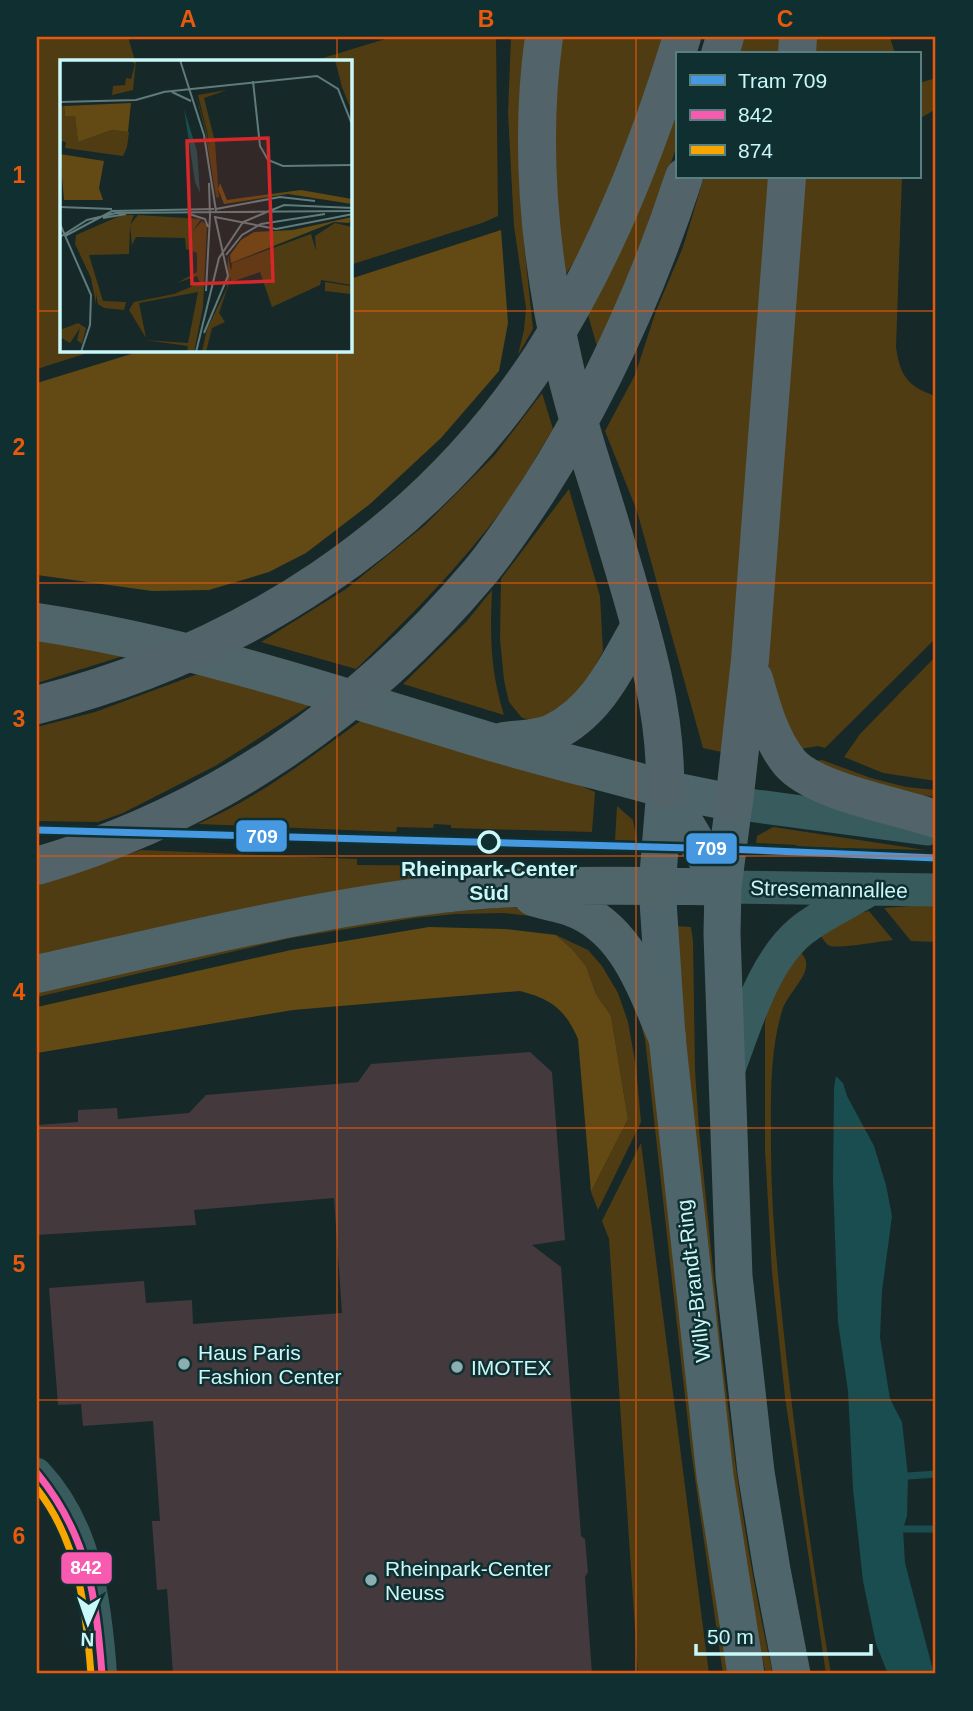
<svg xmlns="http://www.w3.org/2000/svg" width="973" height="1711" viewBox="0 0 973 1711" font-family="Helvetica,sans-serif">
<style>
.green{fill:#503c12}
.forest{fill:#634913}
.water{fill:#194d4f}
.lines{fill:none;stroke-linecap:round;stroke-linejoin:round}
.stream{stroke:#194d4f;stroke-width:7}
.building{fill:#44393d}
.tertiary{stroke:#385c5d;stroke-width:30}
.secondary{stroke:#385c5d;stroke-width:33}
.primary{stroke:#4e666b;stroke-width:37}
.trunk{stroke:#50656a;stroke-width:38}
.motorway{stroke:#526469;stroke-width:38}
.bus-1-casing{stroke:#0f2f30;stroke-width:12}
.bus-2-casing{stroke:#0f2f30;stroke-width:12}
.bus-1{stroke:#f75aaf;stroke-width:7}
.bus-2{stroke:#f7a600;stroke-width:7}
.tram-1-casing{stroke:#0f2f30;stroke-width:12}
.tram-1{stroke:#4699e1;stroke-width:7}
.grid{fill:none;stroke:#e8590c;stroke-width:2;stroke-opacity:0.55}
.stop-dot{fill:#0f2f30;stroke:#caf7f9;stroke-width:3.5}
.poi-dot{fill:#8bafb0;stroke:#0f2f30;stroke-width:2.5}
.labels{text-anchor:middle;dominant-baseline:central;stroke-width:5;stroke-linejoin:round;paint-order:stroke}
.stop-label{font-size:21px;font-weight:bold;fill:#caf7f9;stroke:#0f2f30}
.street-label{font-size:21px;fill:#caf7f9;stroke:#0f2f30}
.poi-label{font-size:21px;fill:#caf7f9;stroke:#0f2f30;text-anchor:start}
.inset-road{fill:none;stroke:#5f7b7c;stroke-width:2}
.view{fill:#d62828;fill-opacity:0.15;stroke:#d62828;stroke-width:3.5}
.inset-edge{fill:none;stroke:#caf7f9;stroke-width:3.5}
.line-badge{stroke:#0f2f30;stroke-width:2.5}
.badge-label{font-size:19px;text-anchor:middle;font-weight:bold;fill:#fff}
.neatline{fill:none;stroke:#e8590c;stroke-width:2.5}
.grid-label{font-size:23px;text-anchor:middle;font-weight:bold;fill:#e8590c}
</style>
<rect width="100%" height="100%" fill="#172828"/>
<path class="green" d="M37,37H128L135,61H61V350H97L37,369Z
M392,37H496L498,216L482,223L350,265V61H313Z
M511,37H531L524,244L533,329L518,355L524,330L526,308L514,226L508,113Z
M559,37H667L633,140L577,257L564,277L550,129Z
M744,37H785L783,54H739Z
M810,37H890L895,54H809Z
M936,78V109L919,119V83Z
M677,104V143L674,154L646,235L598,350L587,311Z
M704,177H773L726,753L703,748L637,511L605,431L635,375L656,311L683,247Z
M802,177H902L896,347C900,376 908,387 936,396V638L825,748L818,746L800,749L793,743L769,677L768,654Z
M542,393L553,429C538,453 524,479 508,502C463,563 410,617 356,669L261,642L346,589L425,525L494,456Z
M569,489L600,596L603,651L582,691L544,722L522,718L509,702L504,680L500,639L501,579Z
M492,590C490,636 490,670 504,715L403,684L467,621Z
M37,639L133,653L37,683Z
M936,656V781L883,773L844,757L860,734Z
M206,671L312,704L217,765L123,813L98,822L37,821V727L95,712Z
M363,719L561,777L595,792L592,832L451,828V825L434,824L433,828L397,827L396,832L198,824C258,798 311,757 363,719Z
M822,760L871,778L906,787L936,790V797L877,789L812,761Z
M617,806L633,820L637,842L615,841Z
M773,827L793,830L925,850L797,847L796,845L756,843L757,836Z
M141,850L357,859V865L482,866L483,871H500V867L584,868L37,960V886Z
M936,904V942L911,941L884,908Z
M509,907L541,910L550,918L503,913L455,914L415,918L291,938L37,997V991L369,919Z
M869,911L893,940C880,941 836,950 828,945C824,942 821,935 818,931L847,916Z
M674,926L691,927L693,941L695,1070L699,1130C718,1312 732,1496 773,1674H766C744,1582 734,1486 723,1391C704,1236 689,1081 674,926Z
M556,935L588,950L602,966L618,993L628,1022L636,1067L641,1122L598,1210L591,1192L628,1119L611,1016L596,994L586,966L572,949Z
M797,949C822,968 789,988 782,1011C769,1054 771,1104 771,1148C771,1217 779,1286 786,1354C798,1461 813,1568 831,1674H826L785,1397L772,1272L765,1150V1022L770,1001Z
M635,1004L650,1026L730,1674H723L691,1450L645,1039Z
M641,1143L709,1674H638L609,1239L602,1221Z"/>
<path class="forest" d="M501,230L508,323L499,371L441,438L370,504L306,553L269,572L209,590L152,591L37,575V383L144,350H350V279Z
M429,927L505,929L556,935L572,949L586,966L596,994L611,1016L628,1119L591,1192L578,1039C565,1009 551,999 520,991L293,1010L37,1053V1007L291,950Z"/>
<path class="water" d="M836,1076L843,1083L847,1096L874,1146L886,1185L892,1216L882,1291L880,1337L890,1399L902,1422L908,1476L907,1516L903,1529L905,1563L934,1674H888L876,1644L863,1581L853,1489L848,1391L838,1322L833,1181L834,1088Z"/>
<g class="lines">
<path class="stream" d="M908,1476L936,1474
M903,1529H935"/>
</g>
<path class="building" d="M530,1052L552,1072L565,1240L532,1245L561,1267L581,1536L585,1539L588,1572L585,1577L592,1674H173L167,1589L157,1590L152,1521H160L153,1421L83,1426L81,1404L58,1405L49,1288L144,1281L146,1303L192,1300L193,1324L342,1313L334,1198L194,1210L196,1225L37,1235V1125L78,1122V1110L117,1108L118,1119L189,1113L206,1095L358,1082L371,1064Z"/>
<g class="lines">
<path class="tertiary" d="M37,1473C88,1527 97,1604 102,1674"/>
<path class="secondary" d="M734,803L927,829
M723,887L936,890
M727,1074C745,1028 762,963 801,931C822,914 848,903 871,889"/>
<path class="primary" d="M665,789L657,886L667,1037L715,1476L746,1674
M665,789L723,887
M665,789L734,803
M734,803L723,887L722,934L734,1276L756,1472L772,1570L792,1674
M657,886L723,887"/>
<path class="trunk" d="M37,622C190,645 338,695 485,740C545,758 605,772 665,789
M504,741C519,739 538,739 552,733C597,712 617,666 640,626
M533,897C545,901 558,903 570,907C627,927 645,987 667,1037
M37,974C163,946 289,914 418,897C497,886 577,885 657,886"/>
<path class="motorway" d="M544,37C528,150 540,262 566,373C579,428 598,482 614,536C638,618 667,703 665,789
M720,54L725,37
M797,54L798,37
M754,679C762,708 771,740 790,763C815,792 899,806 936,819
M37,705C242,653 426,535 542,356C605,258 648,147 682,37
M734,803L750,660L787,177
M37,866C212,815 362,712 479,573C500,548 519,519 537,492C600,394 648,287 684,177"/>
<defs>
<path id="bus-1" d="M37,1473C88,1535 96,1596 102,1674"/>
<path id="bus-2" d="M37,1489C79,1542 86,1610 91,1674"/>
</defs>
<use href="#bus-1" class="bus-1-casing"/>
<use href="#bus-2" class="bus-2-casing"/>
<use href="#bus-1" class="bus-1"/>
<use href="#bus-2" class="bus-2"/>
<defs>
<path id="tram-1" d="M37,830L727,849L936,858"/>
</defs>
<use href="#tram-1" class="tram-1-casing"/>
<use href="#tram-1" class="tram-1"/>
</g>
<path class="grid" d="M337,37V61M636,37V1674M37,311H61M350,311H936M337,350V1674M37,583H936M37,856H936M37,1128H936M37,1400H936"/>
<circle class="stop-dot" cx="489" cy="842" r="10"/>
<g class="poi-dot">
<circle cx="184" cy="1364" r="7"/>
<circle cx="457" cy="1367" r="7"/>
<circle cx="371" cy="1580" r="7"/>
</g>
<g class="labels">
<g class="stop-label">
<text x="489" y="868">Rheinpark-Center<tspan x="489" dy="24">Süd</tspan></text>
</g>
<g class="street-label">
<text transform="translate(829 889) rotate(1)">Stresemannallee</text>
<text transform="translate(693 1281) rotate(-97)">Willy-Brandt-Ring</text>
</g>
<g class="poi-label">
<text x="198" y="1352">Haus Paris<tspan x="198" dy="24">Fashion Center</tspan></text>
<text x="471" y="1367">IMOTEX</text>
<text x="385" y="1568">Rheinpark-Center<tspan x="385" dy="24">Neuss</tspan></text>
</g>
</g>
<g transform="translate(60 60)">
<rect width="292" height="292" fill="#172828"/>
<path d="M76,0L73,30L52,35L53,26L65,25L66,18L71,19L75,4L71,1ZM275,0H292V52L282,27ZM167,30L144,38L155,82L159,138L156,137L145,70L137,39L136,34L145,66L150,90L147,71L138,35ZM73,43L67,87L63,96L5,88L6,82L0,81V47L4,46L5,56H15L18,82L52,70L69,72ZM62,155H74L70,165L78,155L141,159L133,171L142,161L147,165L143,247L134,292H127L128,286L85,280L128,283L138,232L79,243L86,278L69,250L74,242L114,234L140,223L137,216L117,223L137,212V193L126,189L125,178L76,177L72,185L70,166L69,194L29,195L43,241L66,242L64,250L44,248L38,244L36,234V244L31,218L15,184L16,175ZM275,163L292,167V225L261,220L260,225L212,247L200,212L171,222V217L159,253L165,262L152,268L146,292H142L147,269L167,228L168,195L171,211L172,203L251,174L256,191L255,176ZM265,222L291,226V234L265,231ZM18,263L26,268L22,284L17,280L20,268L10,283L0,277V270Z" fill="#503c12"/>
<path d="M71,43L68,72L52,70L18,82L15,56H5L4,46ZM0,94L44,101L39,128L43,140H4ZM160,123L167,140L241,130L292,139V144L228,134L164,144L158,129ZM292,157L289,163L274,162L171,203L170,195L181,180L194,172L233,170Z" fill="#634913"/>
<path d="M124,49L137,91L140,133L135,122Z" fill="#194d4f"/>
<path class="inset-road" d="M120,0L144,75L156,151M193,21L200,86L208,100L223,106L293,105M103,32L257,16L278,29L293,67M112,32L131,41M0,42L76,40L104,32M149,123L150,156M0,147L52,149M156,149L220,137L255,141M129,154L145,159L148,167M43,158L66,154M0,164L31,235L30,265L21,292M5,176L52,151L154,149M0,177L27,160L56,153L293,151M166,195L182,175L201,164L265,154M146,231L150,156M144,273L168,216L155,157L216,169L293,154M136,292L159,198L183,162L224,145L293,148"/>
<path class="view" d="M208,78L213,221L132,224L127,81Z"/>
<rect width="292" height="292" class="inset-edge"/>
</g>
<g class="line-badge">
<rect x="235" y="819" width="53" height="34" rx="7" fill="#4699e1"/>
<rect x="685" y="832" width="53" height="33" rx="7" fill="#4699e1"/>
<rect x="60" y="1551" width="53" height="34" rx="7" fill="#f75aaf"/>
</g>
<g class="badge-label">
<text x="262" y="843">709</text>
<text x="711" y="855">709</text>
<text x="86" y="1574">842</text>
</g>
<rect width="973" height="1711" fill="none" stroke="#0f2f30" stroke-width="77"/>
<rect x="676" y="52" width="245" height="126" fill="#0f2f30" stroke="#5a7f80" stroke-width="2"/>
<rect x="690" y="75" width="35" height="10" fill="#4699e1" stroke="#5a7f80" stroke-width="2"/>
<text x="738" y="88" font-size="21" fill="#caf7f9">Tram 709</text>
<rect x="690" y="110" width="35" height="10" fill="#f75aaf" stroke="#5a7f80" stroke-width="2"/>
<text x="738" y="122" font-size="21" fill="#caf7f9">842</text>
<rect x="690" y="145" width="35" height="10" fill="#f7a600" stroke="#5a7f80" stroke-width="2"/>
<text x="738" y="158" font-size="21" fill="#caf7f9">874</text>
<g transform="translate(88 1623) rotate(182)" stroke="#0f2f30" stroke-width="5" paint-order="stroke">
<path d="M0-5L12 26L0 18L-12 26Z" fill="#caf7f9"/>
<text y="-10" font-size="19" font-weight="bold" text-anchor="middle" fill="#caf7f9">N</text>
</g>
<path d="M696 1644v10h175v-10" fill="none" stroke="#caf7f9" stroke-width="3.5"/>
<text x="707" y="1644" font-size="21" fill="#caf7f9" stroke="#0f2f30" stroke-width="5" paint-order="stroke">50 m</text>
<rect x="38" y="38" width="896" height="1634" class="neatline"/>
<g class="grid-label">
<text x="188" y="27">A</text>
<text x="486" y="27">B</text>
<text x="785" y="27">C</text>
<text x="19" y="183">1</text>
<text x="19" y="455">2</text>
<text x="19" y="727">3</text>
<text x="19" y="1000">4</text>
<text x="19" y="1272">5</text>
<text x="19" y="1544">6</text>
</g>
</svg>
